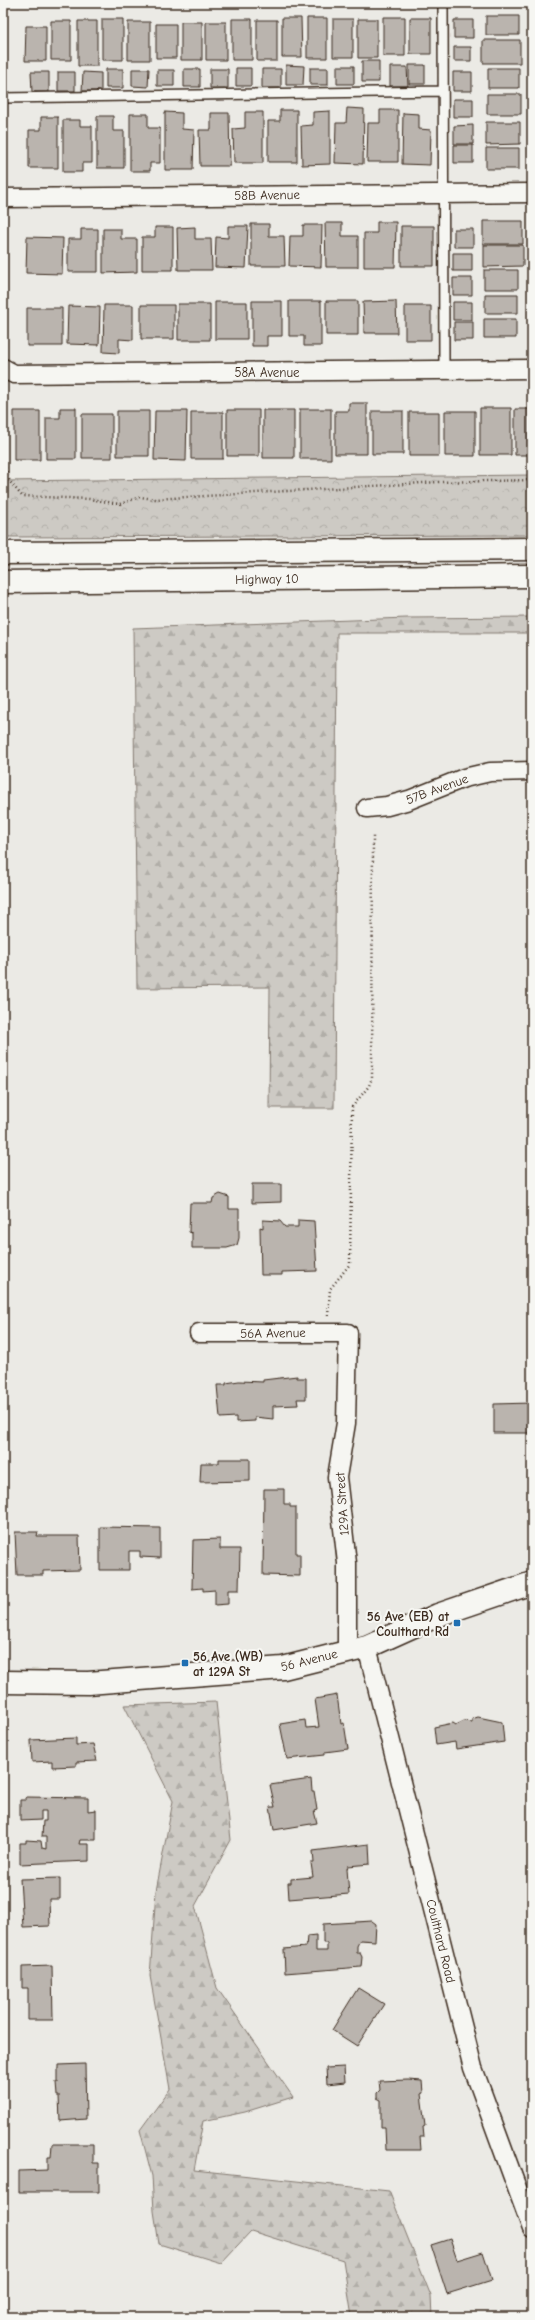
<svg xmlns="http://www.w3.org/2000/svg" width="535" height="2320" viewBox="0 0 535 2320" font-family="'Comic Neue',sans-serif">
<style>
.forest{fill:url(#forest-firs);stroke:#847a71}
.park{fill:url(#park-crowns);stroke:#847a71}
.building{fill:#bab4ae;stroke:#3b2a1e}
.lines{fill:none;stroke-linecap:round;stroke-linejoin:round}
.service-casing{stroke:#3b2a1e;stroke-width:12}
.minor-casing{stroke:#3b2a1e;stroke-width:21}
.tertiary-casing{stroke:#3b2a1e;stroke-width:25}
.trunk-casing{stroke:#3b2a1e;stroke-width:25}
.path{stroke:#3b2a1e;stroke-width:2.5;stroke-dasharray:1 3;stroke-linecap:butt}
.service{stroke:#f6f6f2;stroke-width:9}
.minor{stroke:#f6f6f2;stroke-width:18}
.tertiary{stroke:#f6f6f2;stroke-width:22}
.trunk{stroke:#f6f6f2;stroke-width:22}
.poi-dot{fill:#1f6fb2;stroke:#f6f6f2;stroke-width:1.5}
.labels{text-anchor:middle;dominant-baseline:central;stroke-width:4;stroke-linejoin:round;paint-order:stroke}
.street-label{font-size:13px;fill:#3b2a1e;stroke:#f6f6f2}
.poi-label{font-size:13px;font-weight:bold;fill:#3b2a1e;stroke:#f6f6f2;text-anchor:end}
</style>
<defs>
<pattern id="forest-firs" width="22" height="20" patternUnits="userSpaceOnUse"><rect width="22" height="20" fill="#cdcac4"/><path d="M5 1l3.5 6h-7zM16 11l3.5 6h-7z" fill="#b1aea8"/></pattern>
<pattern id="park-crowns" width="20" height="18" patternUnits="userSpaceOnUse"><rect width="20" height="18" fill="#cdcac4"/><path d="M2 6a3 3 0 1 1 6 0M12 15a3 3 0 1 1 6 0" fill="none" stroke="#b1aea8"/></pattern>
</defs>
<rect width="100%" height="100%" fill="#ebeae5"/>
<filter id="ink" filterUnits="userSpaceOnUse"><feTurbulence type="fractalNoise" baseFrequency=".025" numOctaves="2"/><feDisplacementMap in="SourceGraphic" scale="8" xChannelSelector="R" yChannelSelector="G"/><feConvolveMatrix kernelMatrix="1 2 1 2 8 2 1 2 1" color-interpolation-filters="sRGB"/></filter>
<g filter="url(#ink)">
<path class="forest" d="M532,617V633H337L334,1108H269L270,987L137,988L133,628L407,618Z
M216,1702L231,1840L195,1906L217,1988L293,2097L245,2112L203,2121L194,2170L389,2191L431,2296L432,2317H352L343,2260L251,2231L221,2263L159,2244L154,2211L152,2176L140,2130L170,2089L150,1976L156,1891L173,1801L124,1705Z"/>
<path class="park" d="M532,475V535L3,537V481Z"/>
<path class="building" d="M486,16H519V35H486Z
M383,17H405V56H383Z
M282,18H301L302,57H282Z
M307,18H327V58H307Z
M410,18H431V54H410Z
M102,19H123V60H102Z
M232,19H252V60H232Z
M333,19H353V57H333Z
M358,19H377V58H358Z
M257,20H277V61H257Z
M454,20H473V38H454Z
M51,21H71V60H51Z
M78,21H97V66H78Z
M128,22H150V60H128Z
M181,22H202V60H181Z
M206,22H226V60H206Z
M156,24H176V58H156Z
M26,26H46V61H25Z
M483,40H520V63H483Z
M454,47H471V61H454Z
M362,61H379V82H362Z
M286,65L304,66L303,85H286Z
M409,65H425V84H409Z
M337,66H354V84H337Z
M390,67H407L408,86H390Z
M236,68H251V86H236Z
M310,68H328V85H310Z
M488,68H519V88H488Z
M106,69H123V88H106Z
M132,69H149L148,87L132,86Z
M184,69H200V87H184Z
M210,69H228V88H210Z
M262,69H281V88H262Z
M157,70H174V86H157Z
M31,72H49V92H32Z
M58,72H75V91H58Z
M83,72L101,73V91H82Z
M453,72H472V91H453Z
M487,94H521V114H487Z
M453,99H473V117H453Z
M347,108L364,109L363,164L335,163L336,123H346Z
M280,110H297V162H268V121H280Z
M380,110H398V162H367L368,123H380Z
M330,111V164L302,165L301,126L313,125V112Z
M165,112L182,113V129L194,130L193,170H165Z
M245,112H263V163H234L233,129L245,128Z
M211,113H229L230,166H200L199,130H211Z
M403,113L419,114V129L431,130L430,165L402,164Z
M130,114H148V128H160V163H150V171H130Z
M97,116H113V131H124V168H97Z
M41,117H58V168H29V130H41Z
M63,120H80V126H92V163H82V172H63Z
M486,122H520V144L486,145Z
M473,125V144H454V126Z
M454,145H473V163H454Z
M486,148H519V169H486Z
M483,221H523V244H483Z
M377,222H396L395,267H364V233H377Z
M325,223H342V236H358V267H326Z
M251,224H269V236H284L285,266H251Z
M303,225H322L321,267L289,266L290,236H303Z
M228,226H248L246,268L215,267L216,237L228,238Z
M401,226H434V266H401Z
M155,227H173V270H142V237H155Z
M195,227V239H211L212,270H178L177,228Z
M81,229H98V272H68V239H81Z
M103,229H121V239H137V272L103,273Z
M454,229H473V247H454Z
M27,237L63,238L62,274L26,273Z
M484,245H523V266L484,267Z
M453,253H472V271H453Z
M484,270H518V289H484Z
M453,278H472V295H453Z
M485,294H518V313H485Z
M252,301H282V336H267V346H252Z
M289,301H321V346H304V336H289Z
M326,301H358V335H326Z
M396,301L397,333H364L363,302Z
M215,302H247V339H215Z
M453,302H472V320H453Z
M178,304H210V340H178Z
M104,305H133V340L119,339V353L103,352Z
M141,305H174V339H141Z
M68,306L100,307L99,345L67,344Z
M405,306H431V340H405Z
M27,308H62V346H27Z
M484,319H516V338H484Z
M454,322H473V340H454Z
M349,403H367V454H335V411H349Z
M60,408H76V459H46V418H60Z
M480,408H511V455H480Z
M300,409H331V459H300Z
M515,409H532V455H515Z
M227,410H259V456H227Z
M263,410H294V458H263Z
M14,411H40V460H14Z
M117,411H149V456H117Z
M155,411H187L186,461L154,460Z
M372,411H403V454H372Z
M445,411H475V456H445Z
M191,412H223V459H191Z
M409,412H439V456H409Z
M82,414H112V458H82Z
M252,1184H281V1202L252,1203Z
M220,1194L229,1197V1209H239V1238L237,1245L227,1248H192V1233L189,1232L190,1203H212L213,1198Z
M263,1220L280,1221L285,1227H298V1220L314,1221L317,1271L282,1272V1275H261L260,1227L263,1228Z
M297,1376V1378H306V1399H297L298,1405L273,1406V1419L255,1417V1421L236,1422V1417L220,1418L217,1385H226V1383L239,1381L263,1382V1380Z
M532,1403V1433H494V1404Z
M219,1459H250V1481L200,1482L201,1463H219Z
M264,1489H284V1504H290V1507H296V1554H300V1576L263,1575Z
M100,1527L160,1528V1558L140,1557V1551H129V1570H100Z
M15,1532H38L37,1536H79L80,1570L43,1571V1575H17Z
M220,1539V1549H240L239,1590H228V1604L215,1605V1590L203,1591V1588L192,1589L193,1540Z
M337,1695L341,1724L344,1723L348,1749L325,1752V1755L287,1759L280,1724L305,1720L306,1728L319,1727L315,1699Z
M478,1717L502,1722L504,1742L456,1749L455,1742L436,1745L434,1727L453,1723L456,1725L464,1721L472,1722V1719Z
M76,1738V1745L93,1744L97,1761L76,1762V1766L52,1767V1761L32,1762L31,1740Z
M311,1779L312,1791H314L317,1810L314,1811L317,1823L274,1830L270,1807H275L270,1785Z
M26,1797L88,1798V1811L96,1810V1840H80L79,1844H89V1861L20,1864V1843H26V1840L41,1841L42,1848L46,1849V1837H42L43,1821H46V1811H41V1820L20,1821V1800H26Z
M369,1844L370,1864L348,1866L347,1869L349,1894L289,1899L288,1883H291V1879L313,1877L311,1863H314L313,1851Z
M60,1878V1899H49L50,1926L23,1927L20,1879Z
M372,1921L376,1924L375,1941L360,1940L357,1946V1953H360L362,1957L361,1967L285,1973L284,1949L306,1947L307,1936L316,1935V1951H327V1943H323V1924Z
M52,1966L53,2020H28V1988H22V1967Z
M358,1988L384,2004L357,2046L332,2030Z
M85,2064L86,2119L60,2121L59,2096H57L56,2082H58V2065Z
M344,2067L345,2082L327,2084L326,2068Z
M408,2080L422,2081L423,2093L421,2094L425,2126L423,2127L424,2137H420L421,2150H386L385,2127H381V2100L377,2098V2093L380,2090L379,2081Z
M52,2144H93V2163H99V2192H19V2171L48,2170V2157H51Z
M450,2239L457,2260L483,2252L492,2280L447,2294L431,2245Z"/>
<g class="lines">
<defs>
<path id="service" d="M443,3L444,370
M3,98L443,91"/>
<path id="minor" d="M3,198L532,193
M3,368L14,374L532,369
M367,808L387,806L409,800L464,778L490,772L532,771
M199,1333H348L346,1423L337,1477L347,1563V1651
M367,1647L473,2068L532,2229"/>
<path id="tertiary" d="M3,1682L88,1683L283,1668L367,1647L438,1615L532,1583"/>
<path id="trunk" d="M3,553L532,549
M3,582L532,576"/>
</defs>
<use href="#service" class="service-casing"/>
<use href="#minor" class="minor-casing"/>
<use href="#tertiary" class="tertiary-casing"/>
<use href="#trunk" class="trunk-casing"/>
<path class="path" d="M3,460L10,482L22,496L89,499L120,504L140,497L155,499L439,482L532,480
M328,1316L330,1289L350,1264L352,1107L369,1086L372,1078L373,835"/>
<use href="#service" class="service"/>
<use href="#minor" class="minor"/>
<use href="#tertiary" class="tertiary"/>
<use href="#trunk" class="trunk"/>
</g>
</g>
<g class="poi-dot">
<rect x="453" y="1619" width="8" height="8" rx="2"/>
<rect x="181" y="1659" width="8" height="8" rx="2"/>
</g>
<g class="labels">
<g class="street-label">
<text transform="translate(267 195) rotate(-1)">58B Avenue</text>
<text x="267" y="372">58A Avenue</text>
<text transform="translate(267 579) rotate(-1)">Highway 10</text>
<text transform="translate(437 789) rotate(-20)">57B Avenue</text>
<text transform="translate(273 1333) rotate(-1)">56A Avenue</text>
<text transform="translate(342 1504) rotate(-94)">129A Street</text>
<text transform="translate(309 1660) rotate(-14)">56 Avenue</text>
<text transform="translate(441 1941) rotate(76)">Coulthard Road</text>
</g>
<g class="poi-label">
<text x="449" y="1616">56 Ave (EB) at<tspan x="449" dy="15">Coulthard Rd</tspan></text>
<text x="193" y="1656" text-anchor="start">56 Ave (WB)<tspan x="193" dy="15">at 129A St</tspan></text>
</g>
</g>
<rect width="535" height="2320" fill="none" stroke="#f6f6f2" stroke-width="16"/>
<rect x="8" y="8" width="519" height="2304" fill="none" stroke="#3b2a1e" stroke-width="1.5" filter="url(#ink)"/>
</svg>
